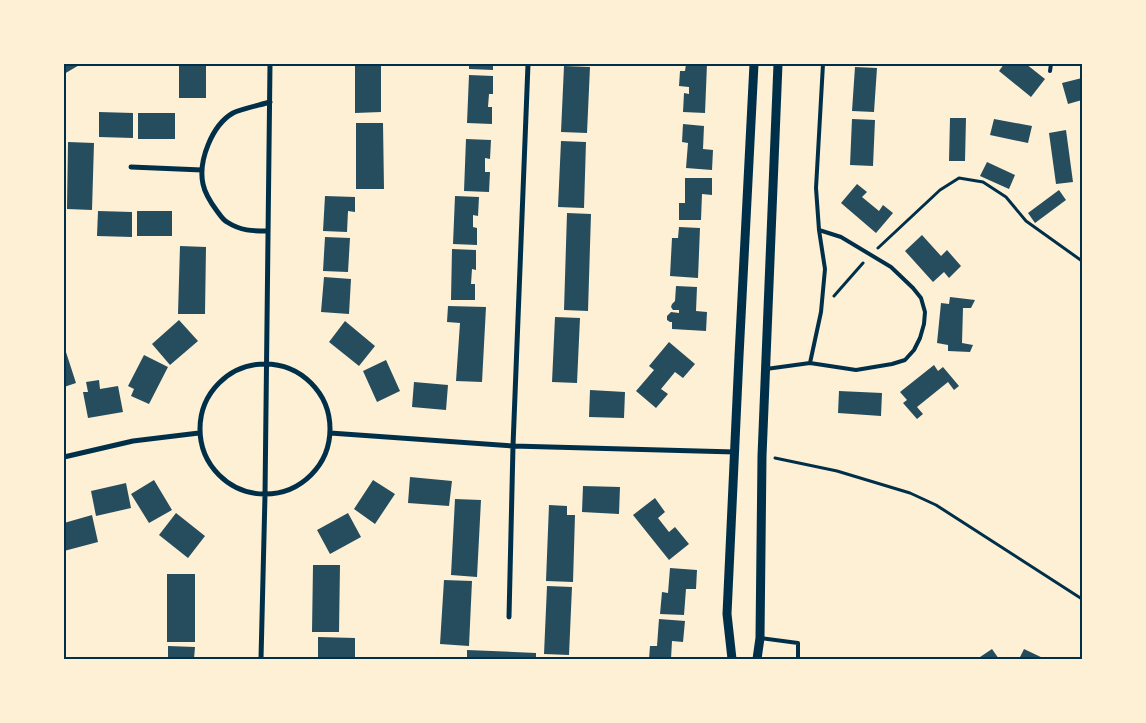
<svg xmlns="http://www.w3.org/2000/svg" width="1146" height="723" viewBox="0 0 1146 723" font-family="'Alegreya Sans',sans-serif">
<style>
.building{fill:#264d5e}
.lines{fill:none;stroke-linecap:round;stroke-linejoin:round}
.path{stroke:#003049;stroke-width:3}
.service{stroke:#003049;stroke-width:4}
.minor{stroke:#003049;stroke-width:5}
.tertiary{stroke:#003049;stroke-width:9}
.neatline{fill:none;stroke:#003049;stroke-width:2}
</style>
<rect width="100%" height="100%" fill="#fdf0d5"/>
<path class="building" d="M64,64H81L64,74Z
M179,64H206V98H179Z
M355,64H381V112L355,113Z
M469,64H493V70L469,69Z
M686,64H707L705,113L683,112L684,93L689,94V87L679,86L680,71H685Z
M1004,64H1026L1045,79L1031,97L999,71Z
M564,66L590,67L587,133L561,132Z
M855,67L877,68L874,112L852,111Z
M469,75L493,76V94H489L488,107H492V124L467,123Z
M1082,78V100L1068,104L1062,83Z
M99,112L133,113V138L99,137Z
M138,113H175V139H138Z
M950,118H966L965,161H949Z
M852,119L875,120L873,166L850,165Z
M994,119L1032,126L1028,143L990,135Z
M356,123H383L384,189H356Z
M683,124L704,126L703,149L713,150L712,170L686,168L688,143L682,142Z
M1066,130L1073,182L1056,184L1049,133Z
M466,139L491,140L490,159L485,158V172H490L489,192L464,191Z
M561,141L586,142L584,208L558,207Z
M68,142L94,143L92,210L67,209Z
M987,162L1015,175L1009,189L980,176Z
M685,178H712V195L702,194L701,220H679V203H685Z
M857,184L867,192L862,197L879,211L883,205L893,213L876,233L841,203Z
M1059,190L1066,200L1035,223L1028,213Z
M325,196L355,197V212L348,211L347,232L323,231Z
M455,196L479,197L478,216L473,215V227L477,228V245L453,244Z
M98,211L132,212V237L97,236Z
M137,211H172V236H137Z
M567,213L591,214L588,311L564,310Z
M679,227L700,228L698,278L670,276L672,238H678Z
M922,235L941,256L947,250L961,266L949,278L944,272L933,282L905,251Z
M325,237L350,238L348,272L323,271Z
M180,246L206,247L205,314H178Z
M452,249L476,250V270L472,269L471,284H475V300H451Z
M324,277L351,279L349,314L321,312Z
M676,286L697,287L696,311L707,312L706,331L672,329V322H670L667,320V316L671,312L679,313V310H673L671,307L672,304L675,301Z
M950,297L975,300L971,308H963L962,343L973,345L970,352L948,351V345L937,343L941,303L949,304Z
M448,306L486,307L482,382L456,381L460,323L447,322Z
M555,317L580,318L577,383L552,382Z
M179,320L198,341L170,365L152,344Z
M345,321L375,346L359,366L329,342Z
M669,342L695,364L683,378L675,372L661,389L668,394L656,408L636,391L654,370L649,366Z
M65,349L76,383L64,387V350Z
M144,355L168,367L149,404L131,396L134,389L128,386Z
M386,360L400,391L377,402L363,371Z
M934,365L938,371L943,367L959,386L954,390L948,382L917,407L923,414L917,419L903,403L907,400L900,392Z
M99,380L100,389L118,386L123,412L88,418L83,392H88L86,382Z
M414,382L448,385L446,410L412,407Z
M590,390L625,392L624,418L589,417Z
M839,391L882,393L881,416L838,413Z
M410,477L452,481L449,506L408,503Z
M154,480L172,510L149,523L131,494Z
M373,480L395,494L375,524L354,509Z
M126,483L131,508L96,516L91,491Z
M583,486L620,487L619,514L582,512Z
M655,498L665,512L658,518L669,532L675,527L689,544L669,560L633,515Z
M455,499L481,500L477,577L451,575Z
M549,505L567,506V515H575L573,582L546,581Z
M176,513L205,536L188,558L159,535Z
M348,513L361,537L330,554L317,530Z
M92,515L98,542L64,551V523Z
M313,565H340L339,632H312Z
M670,568L697,570L696,589H686L684,615L660,614L662,592L668,593Z
M167,574H195V642H167Z
M444,580L472,581L469,646L440,644Z
M547,586L572,587L569,655L544,654Z
M659,619L685,621L683,642L672,641L671,659H649L650,646H657Z
M318,637L355,638V659H318Z
M168,646L195,647L194,659H168Z
M992,649L999,659H977Z
M1024,649L1045,659H1019Z
M467,650L536,653V659H467Z"/>
<g class="lines">
<path class="path" d="M878,248L940,190L959,178L983,182L1006,197L1026,221L1082,261
M834,296L863,263
M775,458L837,471L910,493L936,505L1082,599"/>
<path class="service" d="M1050,71L1051,64
M810,363L856,370L892,364L905,360L914,350L920,338L924,324L925,312L921,298L913,288L891,267L841,237L819,230
M766,369L810,363L821,312L825,269L819,230L816,188L823,64
M760,638L798,643V659"/>
<path class="minor" d="M131,167L202,170
M268,231C252,231 241,231 227,222C223,220 220,215 217,211C211,203 205,194 203,184C198,161 212,125 233,113C241,109 260,105 270,102
M200 429a65 65 0 1 1 130 0a65 65 0 1 1-130 0Z
M330,433L513,446L735,452
M64,457L133,441L199,433
M509,617L513,446L528,64
M261,659L265,495L270,64"/>
<path class="tertiary" d="M732,659L727,614L739,356L754,64
M757,659L760,638L762,456L778,64"/>
</g>
<rect width="1146" height="723" fill="none" stroke="#fdf0d5" stroke-width="130"/>
<rect x="65" y="65" width="1016" height="593" class="neatline"/>
</svg>
